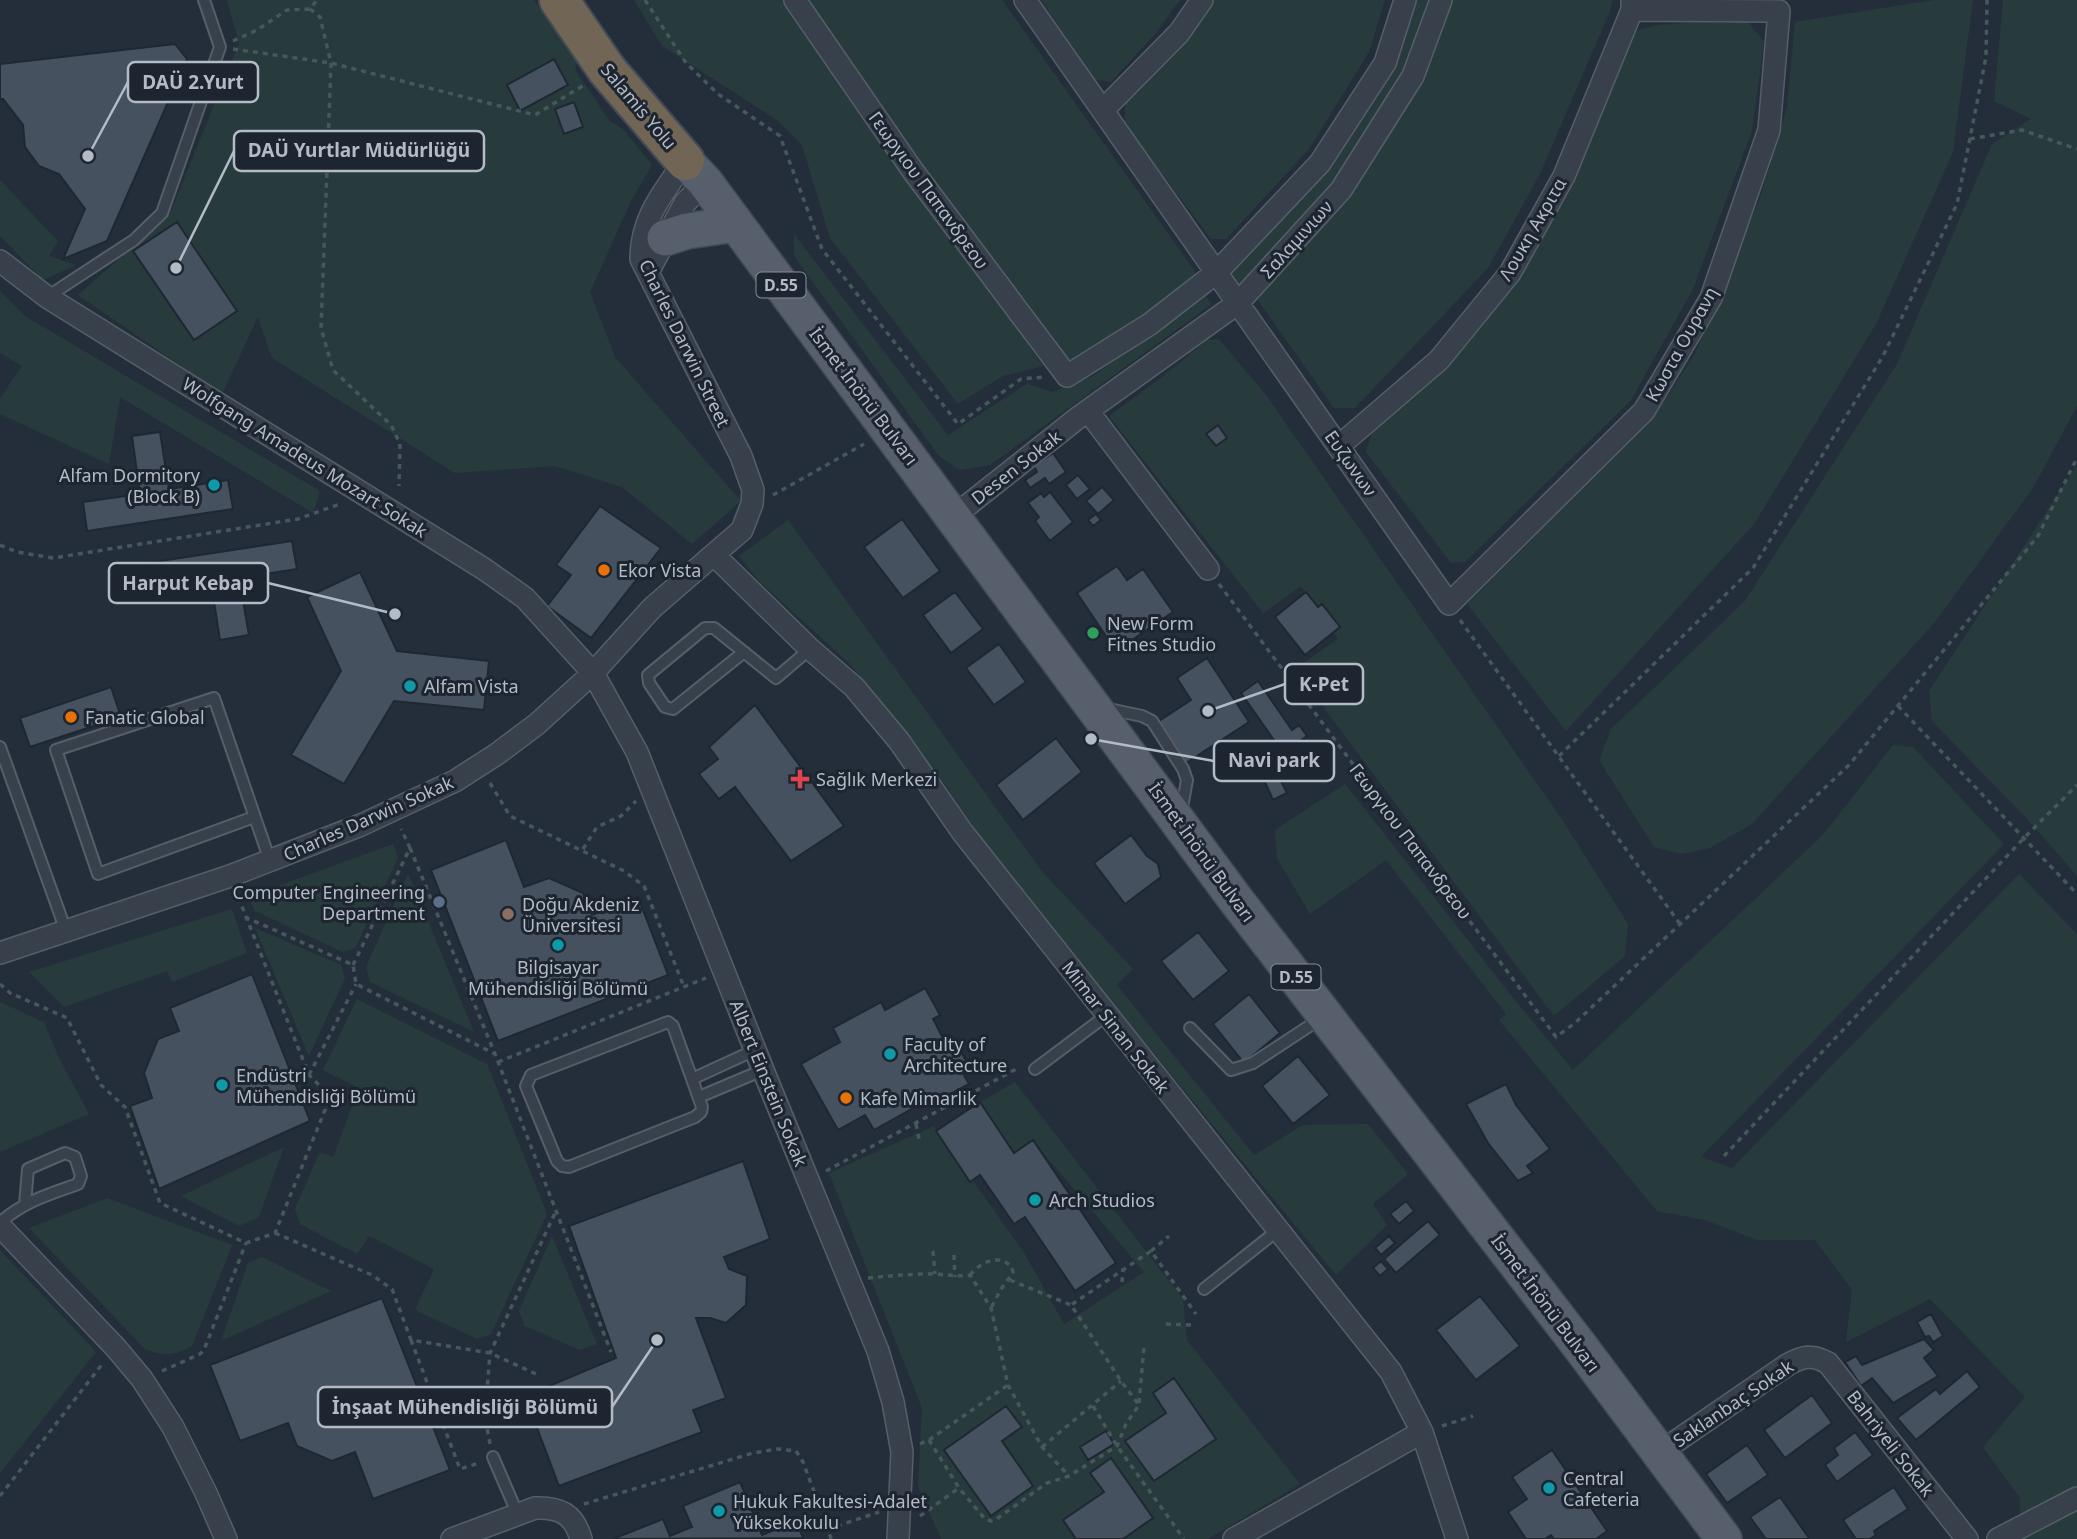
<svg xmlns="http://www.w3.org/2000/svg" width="2077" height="1539" viewBox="0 0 2077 1539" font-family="'Noto Sans',sans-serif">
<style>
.green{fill:#273b3d}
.building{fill:#45515f;stroke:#1f2732;stroke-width:2}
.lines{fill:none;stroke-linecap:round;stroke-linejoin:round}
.lane-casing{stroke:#565e69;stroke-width:14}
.street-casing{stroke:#565e69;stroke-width:24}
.primary-casing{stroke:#414954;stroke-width:38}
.highway-casing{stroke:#434b56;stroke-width:42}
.path{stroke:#46585b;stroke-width:3.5;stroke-dasharray:5 5;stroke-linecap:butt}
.lane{stroke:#38404b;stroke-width:10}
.street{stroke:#38404b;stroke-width:21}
.primary{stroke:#565f6b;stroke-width:35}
.highway{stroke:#716655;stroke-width:38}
.culture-dot{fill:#0f9aa8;stroke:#1d2530;stroke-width:2.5}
.food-dot{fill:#e8710a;stroke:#1d2530;stroke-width:2.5}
.leisure-dot{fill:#2e9e5b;stroke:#1d2530;stroke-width:2.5}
.health-dot{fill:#e0444e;stroke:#1d2530;stroke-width:2.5}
.service-dot{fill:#5c6f8a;stroke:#1d2530;stroke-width:2.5}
.education-dot{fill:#8d6e63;stroke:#1d2530;stroke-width:2.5}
.labels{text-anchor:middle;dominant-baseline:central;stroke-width:6;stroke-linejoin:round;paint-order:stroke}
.shield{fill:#1d2530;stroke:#868e9a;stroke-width:2}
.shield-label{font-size:16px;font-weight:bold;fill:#b3bbc7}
.street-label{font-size:18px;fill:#b3bbc7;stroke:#1d2530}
.poi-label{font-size:18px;fill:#b3bbc7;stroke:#1d2530;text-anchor:start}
.leader{fill:none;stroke:#b3bbc7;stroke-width:2.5}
.callout-dot{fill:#b3bbc7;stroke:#1d2530;stroke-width:2.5}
.callout{fill:#1d2530;stroke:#b3bbc7;stroke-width:2.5}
.callout-label{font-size:19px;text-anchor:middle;font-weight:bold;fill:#b3bbc7}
</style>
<rect width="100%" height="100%" fill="#242e3b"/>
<path class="green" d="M227,0H534L577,62L575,70L610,121L623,129L652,165L631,201L590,292L615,357L741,501L692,544L622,487L555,466L455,473L272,358L258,317L222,394L78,295L170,214L239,43Z
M634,0H788L1043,366L1003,376L958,404L830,238L802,145L777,120L662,46Z
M807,0H1002L1198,276L1146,313L1068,361L926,177Z
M1041,0H1180L1155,34L1111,82L1094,79Z
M1209,0H1385L1369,52L1309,149L1226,239H1211L1125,125V104Z
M1405,0H1441L1413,76L1341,190L1238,303L1217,272L1320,163L1385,63Z
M1452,0H1612L1610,11L1540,174L1488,268L1355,408H1334L1255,296L1352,196L1420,80Z
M1934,0H1973L1953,152L1876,324L1754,524L1566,731L1467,604L1651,421L1695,354L1760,198L1787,107L1795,22Z
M2003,0H2077V406L2033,488L1935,622L1752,824L1710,848L1682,854L1654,847L1599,760L1611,729L1745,601L1897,364L1992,144L2031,119L1994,101Z
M1749,23L1764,42L1752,131L1693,289L1631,400L1465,562L1451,563L1366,452L1372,432L1445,367L1522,270L1630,36C1646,18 1723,24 1749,23Z
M0,180L58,241L49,256L76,265L43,280L0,236Z
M794,234L948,435L1027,384L1053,392L1093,376L1205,295L1212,304L990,465L960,470L939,456L794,256Z
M0,291L25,316L320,491L313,513L120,397L109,464L0,414V398L22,366L0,353Z
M1219,339L1266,395L1563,821L1628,924L1625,956L1554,1016L1295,669L1338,639L1301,586L1263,613L1109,416L1162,377L1207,340Z
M2077,465V876L2028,820L1932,721L1929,691Z
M788,520L1040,869L1133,969L1117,985L1254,1155L1303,1125L1368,1124L1408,1174L1373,1204L1387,1225L1336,1275L1003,870L944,783L850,664L760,582L739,556Z
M1893,745L1913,747L2004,844L1701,1157L1732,1168L2019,874L2077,934V1539H2020V1498L1983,1447L2025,1397L1930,1299L1846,1342L1852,1290L1815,1240H1757L1705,1220L1657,1211L1499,1020L1506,1014L1386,860L1310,914L1277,858L1275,830L1345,784L1518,1004L1573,1070L1823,835Z
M393,844L398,858L355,948L343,952L255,911L248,897Z
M408,873L474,1032L370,982L366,967Z
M232,909L247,953L172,982L167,971L64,1007L29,972Z
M255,928L341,965L345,978L309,1056Z
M357,999L487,1064L547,1214L491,1334L477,1339L415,1310L434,1269L369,1236L357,1254L300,1224L295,1209L320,1152L333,1157L359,1088L323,1070Z
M0,1002L44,1022L59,1058L89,1114L0,1152Z
M1015,1082L1183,1299L1187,1340L1300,1484L1208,1539H941L918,1486L922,1408L829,1173L934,1126L1023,1251L1064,1324L1144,1272L1033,1141L1014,1153L980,1102Z
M284,1147L259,1217L239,1226L181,1196Z
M107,1198L232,1245L192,1346C175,1355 163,1357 145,1349L29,1228Z
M552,1236L597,1344L580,1350L525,1326L519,1311Z
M0,1250L96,1352L0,1473Z
M262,1257L331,1291L221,1341L248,1263Z"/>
<path class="building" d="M175,44L187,59L107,241L63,259L85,209L59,174L39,166L25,147L23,125L3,99H0V64Z
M554,59L568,85L520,111L507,85Z
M574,102L583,127L564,134L555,109Z
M177,222L237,311L194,340L133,251Z
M1218,425L1227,438L1216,446L1206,434Z
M160,432L169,489L228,480L233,509L87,531L83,502L140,494L132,436Z
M1053,453L1066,472L1049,484L1045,478L1030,488L1025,480L1037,472L1034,466Z
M1078,475L1090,489L1077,499L1066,485Z
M1102,487L1114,500L1098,514L1086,501Z
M1050,492L1073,522L1050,541L1035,521L1039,517L1028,503L1041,493L1044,497Z
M600,506L661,548L591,638L547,606L571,575L556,565Z
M1096,514L1101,520L1093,526L1088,520Z
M902,519L940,571L903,598L864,547Z
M292,541L297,569L239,578L249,635L220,640L211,583L151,592L147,563Z
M1117,566L1127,580L1143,569L1173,612L1116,651L1077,593Z
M360,572L397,651L489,661L484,710L394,701L344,784L291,755L341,671L307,597Z
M955,592L983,629L951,653L923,615Z
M1306,592L1318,607L1322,604L1340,627L1305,655L1275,617Z
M999,644L1026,682L994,705L966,668Z
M1207,658L1249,722L1186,763L1159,721L1191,700L1177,678Z
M1258,681L1292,730L1299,725L1307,736L1283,753L1241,693Z
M111,687L121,717L30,747L20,718Z
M755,705L844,826L791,861L735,787L719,799L699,774L718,759L709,747Z
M1056,738L1082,772L1023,820L996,785Z
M1274,767L1287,793L1273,800L1261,773Z
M1131,835L1147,856L1158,864L1161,877L1125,904L1094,863Z
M506,840L524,887L549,878L583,893L592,915L638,897L668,975L498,1041L431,870Z
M1198,932L1229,971L1193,1000L1161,961Z
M252,974L310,1121L159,1189L130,1106L152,1098L144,1073L158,1039L179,1031L170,1008Z
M925,988L940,1015L933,1019L946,1044L954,1040L968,1064L960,1068L969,1084L936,1102L933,1097L874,1130L865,1115L838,1130L801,1064L840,1042L833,1028L881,1002L885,1010Z
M1249,994L1280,1033L1244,1063L1213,1024Z
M1298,1056L1330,1095L1293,1124L1262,1086Z
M1506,1084L1516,1105L1550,1149L1527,1166L1533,1173L1518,1181L1488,1143L1466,1104Z
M980,1102L1014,1153L1033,1140L1116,1263L1075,1291L1025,1217L1014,1224L980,1175L970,1182L936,1131Z
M743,1161L770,1239L724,1257L729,1269L747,1276L746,1305L726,1323L710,1318H696L726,1398L693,1410L702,1432L559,1486L525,1396L616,1358L569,1226Z
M1406,1201L1414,1211L1399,1224L1390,1214Z
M1428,1221L1440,1235L1396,1273L1384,1259Z
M1389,1236L1395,1243L1381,1255L1375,1248Z
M1381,1261L1388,1269L1380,1276L1373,1268Z
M1480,1296L1520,1346L1476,1380L1436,1330Z
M382,1298L450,1470L373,1499L355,1452L332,1461L297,1446L288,1423L240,1441L210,1365Z
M1931,1314L1943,1336L1933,1342L1929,1336L1925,1337L1917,1322Z
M1924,1339L1934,1350L1924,1358L1938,1376L1893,1403L1872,1378L1861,1386L1845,1362L1856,1356L1862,1365Z
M1967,1371L1980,1387L1916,1440L1897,1418L1936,1389L1940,1394Z
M1174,1378L1216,1439L1154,1481L1125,1441L1166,1413L1153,1393Z
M1812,1395L1832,1423L1785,1458L1764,1430Z
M1006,1406L1022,1427L1002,1441L1033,1486L991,1516L944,1450Z
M1106,1431L1114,1444L1088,1460L1080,1447Z
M1855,1432L1873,1455L1837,1482L1825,1465L1838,1455L1834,1448Z
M1747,1445L1768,1475L1727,1503L1706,1474Z
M1552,1450L1607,1531L1596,1539H1554L1551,1535L1545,1539H1526L1508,1512L1527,1499L1512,1477Z
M1111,1458L1153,1518L1123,1539H1076L1063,1520L1104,1492L1090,1473Z
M740,1482L762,1535L775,1530L773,1525L795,1517L803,1538L613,1539L663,1519L670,1536L692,1527L683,1506Z
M1894,1487L1908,1509L1874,1531L1876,1535L1870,1539H1856L1843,1520Z
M1780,1497L1809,1538L1807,1539H1766L1750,1517Z"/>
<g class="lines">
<defs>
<path id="lane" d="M47,297L134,240L162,213L220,47L204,0
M744,652L673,709L665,707L649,683L648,675L705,628H714L776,678L810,649
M1104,708L1142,716L1152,721L1183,769L1187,780L1181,813
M0,747L66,931
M254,817L98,874L56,750L214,698L270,861
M668,1022L673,1026L702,1107L701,1112L695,1117L569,1167L562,1166L557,1161L526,1086L531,1075Z
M1190,1028L1231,1070L1253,1063L1320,1019
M1035,1069L1107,1015
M692,1079L755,1050
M699,1097L763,1070
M0,1223C22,1202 50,1194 78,1184L81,1176L75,1157L65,1153L28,1169L25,1204
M1204,1289L1278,1230
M493,1457L518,1515"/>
<path id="street" d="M795,0L913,171L1067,376L1150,324L1217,272L1320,163L1385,63L1405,0
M1025,0L1449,604L1644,411L1711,298L1769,130L1779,11L1632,10
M1103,110L1179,33L1202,0
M0,261L47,297L484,569L525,598L593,673L637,752L763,1070L878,1351L893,1402L902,1452L898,1539
M648,272L685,203L705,182
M1088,411L1208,569
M1339,446L1439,360L1510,273L1564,176L1632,10V0
M954,516L1079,417L1238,303L1341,190L1413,76L1441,0
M715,556L810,649L854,687L899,741L963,833L1391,1372L1422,1432L1457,1539
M0,953L230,876L361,825L455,781L497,754L537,724L593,673L652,608L742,530L752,504L753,490L741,456L641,259C641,218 663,193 685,161
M0,1226L116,1348L142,1379L173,1427L206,1493L226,1539
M1659,1453L1787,1365C1803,1356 1812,1354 1828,1363L1967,1539
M452,1539L535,1508C560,1507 574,1514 581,1539
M1234,1539L1422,1432
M1998,1539L2077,1498"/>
<path id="primary" d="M685,161L705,182L1236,900L1579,1345L1724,1539
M665,238L687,231L736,224"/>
<path id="highway" d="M559,0L607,70L685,161"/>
</defs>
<use href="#lane" class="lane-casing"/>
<use href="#street" class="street-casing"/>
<use href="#primary" class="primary-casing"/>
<use href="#highway" class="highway-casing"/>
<path class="path" d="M645,0L686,63L718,94L780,136L822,249L958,424L1021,379L1044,377
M310,9L320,17L331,63L321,328L333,370L391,425L400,444L399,486
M233,41L257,30L287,10L310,9L317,0
M233,49L331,63L535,115L584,85
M1970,139L2022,130L2077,149
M773,495L864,444
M0,545L17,552L53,558L298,519L340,504
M1219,584L1556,1037L1575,1023L1849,765L2038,536L2077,458
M1460,620L1680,924
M1898,706L2077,894
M1559,756L1753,568L1883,356L1957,204L1986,57L1987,0
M490,783L510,816L624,871L644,886L684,987
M410,848L495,1054L611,1352
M583,849L597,827L621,816L636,801
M245,917L353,965L356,984L495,1054
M353,965L410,848L401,829
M0,984L10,993L67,1018L101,1085L125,1107L160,1203L246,1243L275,1233L325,1110L319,1085L309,1075L237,894
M498,1062L706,978
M309,1075L356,984
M916,1124L919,1139
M1724,1156L2024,838L2077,785
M826,1171L1020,1067
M275,1233L372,1275L392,1289L411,1340L490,1353L536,1374
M933,1251L935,1274
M1151,1251L1169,1236
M954,1255L955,1277
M970,1275C981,1262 998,1253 1012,1267L1013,1273L1001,1289L991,1308
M868,1278C889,1276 909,1274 930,1274C944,1274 956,1277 970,1275L991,1308L1008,1385L1042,1447L1069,1476
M1010,1280L1071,1305
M1122,1282L1123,1269
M1166,1324L1191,1325
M411,1340L460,1469L479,1463
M162,1371L200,1354L204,1350L246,1243
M1139,1403L1144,1347
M1093,1406L1117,1446L1184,1539
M1442,1426L1473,1416
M929,1440L959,1488L985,1519L991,1521L995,1520L1047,1483L1069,1476L1117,1446L1126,1424L1139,1405L1121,1381L1071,1305L1151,1251L1196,1314
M490,1444L485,1416L490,1353L555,1213
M920,1444L929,1440L1008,1385
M1042,1447L1121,1381
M0,1496L103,1363
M584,1504L753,1453L778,1449L796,1451L803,1462L828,1529
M920,1516L959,1488
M831,1539L828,1529L879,1512"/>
<use href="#lane" class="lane"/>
<use href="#street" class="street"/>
<use href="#primary" class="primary"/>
<use href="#highway" class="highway"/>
</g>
<g class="culture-dot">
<circle cx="214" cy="485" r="7"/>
<circle cx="410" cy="686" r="7"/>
<circle cx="558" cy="945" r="7"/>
<circle cx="890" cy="1054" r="7"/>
<circle cx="222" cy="1085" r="7"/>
<circle cx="1035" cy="1200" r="7"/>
<circle cx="1549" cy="1488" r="7"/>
<circle cx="719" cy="1511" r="7"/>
</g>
<g class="food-dot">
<circle cx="604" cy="570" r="7"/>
<circle cx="71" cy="717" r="7"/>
<circle cx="846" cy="1098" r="7"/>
</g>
<circle class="leisure-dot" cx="1093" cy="633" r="7"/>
<path class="health-dot" d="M796.5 768.5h7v7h7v7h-7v7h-7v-7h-7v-7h7z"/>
<circle class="service-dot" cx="439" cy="902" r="7"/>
<circle class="education-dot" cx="508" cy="914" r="7"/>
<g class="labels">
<g class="shield">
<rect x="756.5" y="272.5" width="49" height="25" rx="5"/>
<rect x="1271.5" y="964.5" width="49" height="25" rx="5"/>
</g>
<g class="shield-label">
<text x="781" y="285">D.55</text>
<text x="1296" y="977">D.55</text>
</g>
<g class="street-label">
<text transform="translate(639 106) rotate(50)">Salamis Yolu</text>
<text transform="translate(929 190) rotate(54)">Γεωργιου Παπανδρεου</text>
<text transform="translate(1532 229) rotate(-60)">Λουκη Ακριτα</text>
<text transform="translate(1296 239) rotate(-48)">Σαλαμινιων</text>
<text transform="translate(685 343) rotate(64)">Charles Darwin Street</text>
<text transform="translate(1681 344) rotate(-61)">Κωστα Ουρανη</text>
<text transform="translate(864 396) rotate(53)">İsmet İnönü Bulvarı</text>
<text transform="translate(305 457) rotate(32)">Wolfgang Amadeus Mozart Sokak</text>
<text transform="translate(1351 463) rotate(55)">Ευζωνων</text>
<text transform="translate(1016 467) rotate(-38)">Desen Sokak</text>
<text transform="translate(368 818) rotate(-24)">Charles Darwin Sokak</text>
<text transform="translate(1411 841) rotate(53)">Γεωργιου Παπανδρεου</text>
<text transform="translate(1202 852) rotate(54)">İsmet İnönü Bulvarı</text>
<text transform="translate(1116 1027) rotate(52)">Mimar Sinan Sokak</text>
<text transform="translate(769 1083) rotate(68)">Albert Einstein Sokak</text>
<text transform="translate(1546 1303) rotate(53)">İsmet İnönü Bulvarı</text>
<text transform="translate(1733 1403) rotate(-34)">Saklanbaç Sokak</text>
<text transform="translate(1891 1443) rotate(52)">Bahriyeli Sokak</text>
</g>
<g class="poi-label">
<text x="200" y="475" text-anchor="end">Alfam Dormitory<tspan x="200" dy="21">(Block B)</tspan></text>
<text x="618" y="570">Ekor Vista</text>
<text x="1107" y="623">New Form<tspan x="1107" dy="21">Fitnes Studio</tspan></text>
<text x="424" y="686">Alfam Vista</text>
<text x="85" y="717">Fanatic Global</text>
<text x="816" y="779">Sağlık Merkezi</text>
<text x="425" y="892" text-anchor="end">Computer Engineering<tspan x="425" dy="21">Department</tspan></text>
<text x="522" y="904">Doğu Akdeniz<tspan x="522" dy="21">Üniversitesi</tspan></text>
<text x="558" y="967" text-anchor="middle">Bilgisayar<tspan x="558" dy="21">Mühendisliği Bölümü</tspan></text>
<text x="904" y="1044">Faculty of<tspan x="904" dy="21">Architecture</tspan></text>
<text x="236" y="1075">Endüstri<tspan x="236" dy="21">Mühendisliği Bölümü</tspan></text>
<text x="860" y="1098">Kafe Mimarlik</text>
<text x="1049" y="1200">Arch Studios</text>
<text x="1563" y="1478">Central<tspan x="1563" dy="21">Cafeteria</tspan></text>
<text x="733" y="1501">Hukuk Fakultesi-Adalet<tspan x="733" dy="21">Yüksekokulu</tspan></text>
</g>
</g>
<path class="leader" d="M88 156L128 82M176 268L234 151M395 614L268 583M1208 711L1285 684M1091 739L1214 761M657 1340L612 1407"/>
<g class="callout-dot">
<circle cx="88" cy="156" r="7"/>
<circle cx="176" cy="268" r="7"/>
<circle cx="395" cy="614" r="7"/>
<circle cx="1208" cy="711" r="7"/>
<circle cx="1091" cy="739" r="7"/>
<circle cx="657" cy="1340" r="7"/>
</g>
<g class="callout">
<rect x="128" y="62" width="130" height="40" rx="7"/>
<rect x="234" y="131" width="250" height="40" rx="7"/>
<rect x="109" y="563" width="159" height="40" rx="7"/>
<rect x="1285" y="664" width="78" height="40" rx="7"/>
<rect x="1214" y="741" width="120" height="40" rx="7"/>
<rect x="318" y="1387" width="294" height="40" rx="7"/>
</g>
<g class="callout-label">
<text x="193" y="89">DAÜ 2.Yurt</text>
<text x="359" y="157">DAÜ Yurtlar Müdürlüğü</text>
<text x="188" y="590">Harput Kebap</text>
<text x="1324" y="691">K-Pet</text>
<text x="1274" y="767">Navi park</text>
<text x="465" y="1414">İnşaat Mühendisliği Bölümü</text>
</g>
</svg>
